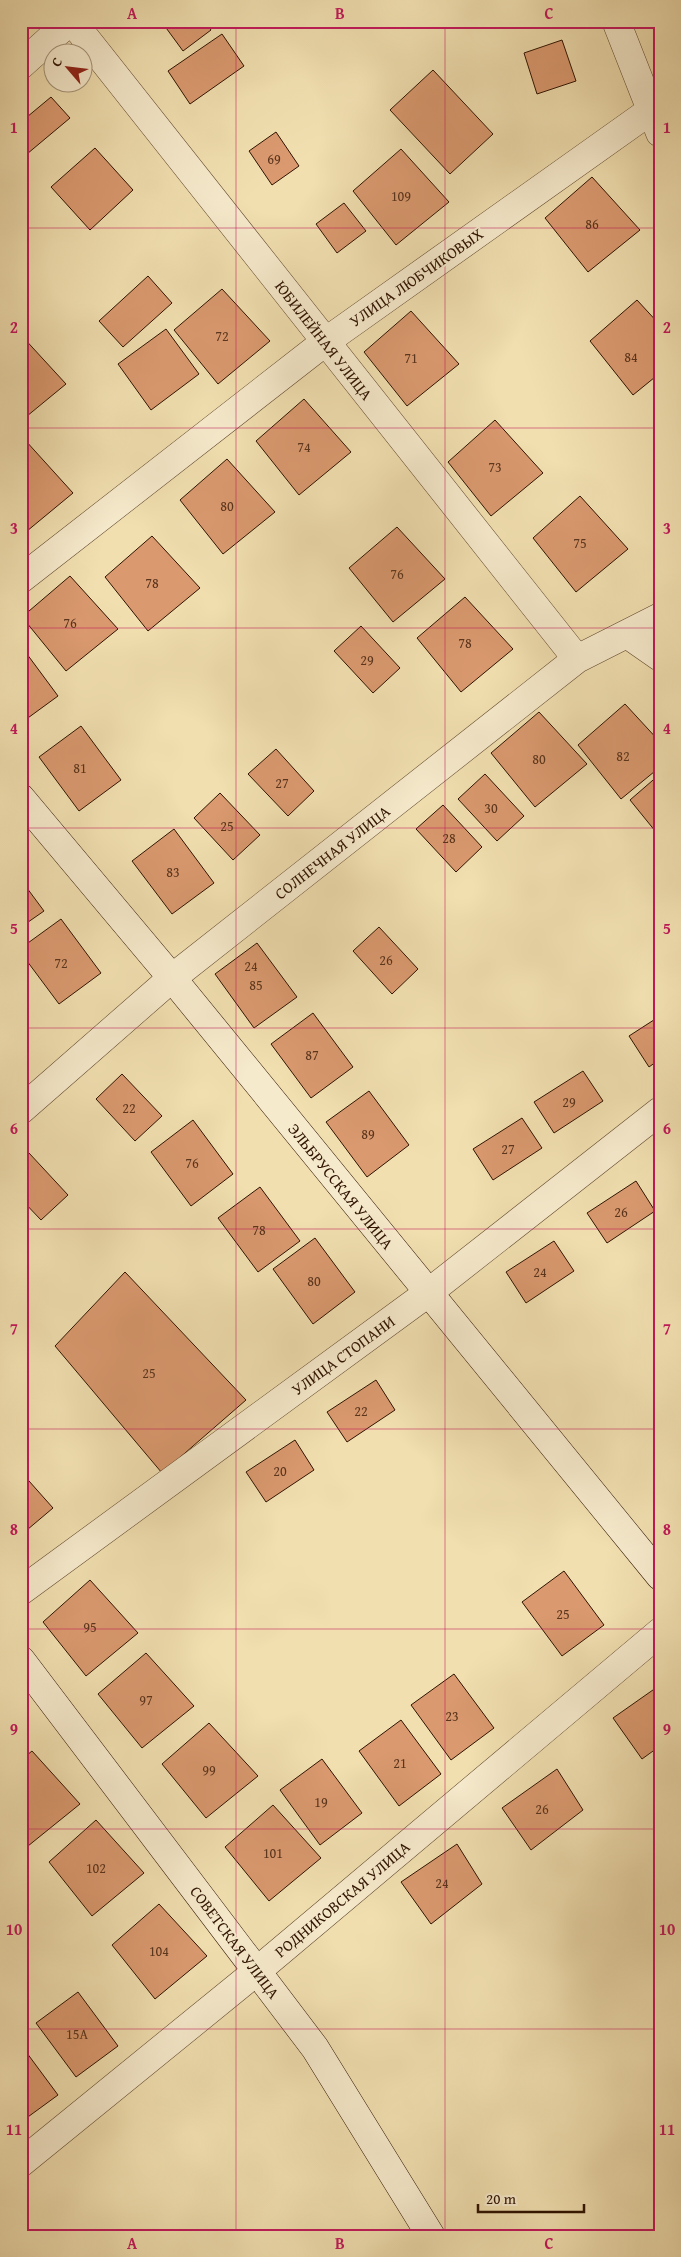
<svg xmlns="http://www.w3.org/2000/svg" width="681" height="2257" viewBox="0 0 681 2257" font-family="'Gentium Book Plus',serif">
<style>
.building{fill:#da996f;stroke:#2f1300}
.lines{fill:none;stroke-linecap:round;stroke-linejoin:round}
.street-casing{stroke:#60462c;stroke-width:29}
.secondary-casing{stroke:#2f1300;stroke-width:29}
.street{stroke:#f6eacc;stroke-width:28}
.secondary{stroke:#f6eacc;stroke-width:28}
.grid{fill:none;stroke:#c2185b;stroke-width:1;stroke-opacity:0.55}
.labels{text-anchor:middle;dominant-baseline:central;stroke-width:4;stroke-linejoin:round;paint-order:stroke}
.number-label{font-size:14px;fill:#5a341c}
.street-label{font-size:16px;fill:#2f1300;stroke:#f6eacc}
.neatline{fill:none;stroke:#c2185b;stroke-width:2}
.grid-label{font-size:16px;text-anchor:middle;font-weight:bold;fill:#c2185b}
</style>
<rect width="100%" height="100%" fill="#f1dfb0"/>
<filter id="stains"><feTurbulence type="fractalNoise" baseFrequency=".004" numOctaves="4"/><feColorMatrix values="0 0 0 0 .2 0 0 0 0 .09 0 0 0 0 .02 0 0 0 .5 -.17"/></filter>
<radialGradient id="worn" r=".72"><stop offset=".6" stop-color="#630" stop-opacity="0"/><stop offset="1" stop-color="#630" stop-opacity=".3"/></radialGradient>
<path class="building" d="M161,21H205L211,30L183,51Z
M222,34L244,66L190,104L168,71Z
M562,40L576,81L537,94L524,53Z
M433,70L493,134L450,174L390,110Z
M51,97L70,118L21,159V122Z
M276,132L299,166L272,185L249,151Z
M95,148L133,190L90,230L51,187Z
M401,149L449,202L396,245L353,191Z
M592,177L640,230L588,272L545,218Z
M344,203L366,231L337,253L316,224Z
M148,276L172,303L123,347L99,321Z
M222,289L270,341L218,384L174,330Z
M637,300L660,325V373L633,395L590,341Z
M411,311L459,364L407,406L364,352Z
M166,329L199,374L151,410L118,364Z
M21,335L66,384L21,421Z
M304,399L351,452L299,495L256,441Z
M495,420L543,473L491,516L448,462Z
M25,440L73,493L21,536V444Z
M227,459L275,512L223,554L180,500Z
M580,496L628,549L576,592L533,538Z
M397,527L445,579L393,622L349,568Z
M152,536L200,588L148,631L105,577Z
M70,576L118,629L66,671L22,617Z
M465,597L513,649L461,692L417,638Z
M361,626L400,668L373,693L334,651Z
M21,646L58,696L21,723Z
M625,704L660,742V767L621,799L578,745Z
M539,712L587,764L535,807L491,753Z
M81,726L121,780L79,811L39,757Z
M276,749L314,791L288,816L248,774Z
M485,774L524,816L497,841L458,799Z
M660,774V837L630,800Z
M220,793L260,835L233,860L194,818Z
M443,805L482,847L456,872L416,829Z
M174,829L214,883L172,914L132,861Z
M21,880L44,911L21,927Z
M61,919L101,973L59,1004L21,953V948Z
M379,927L418,969L392,994L353,951Z
M257,943L297,997L254,1028L215,974Z
M313,1013L353,1067L311,1098L271,1044Z
M660,1016V1059L649,1067L629,1036Z
M583,1071L603,1101L554,1133L534,1102Z
M122,1074L162,1116L135,1141L96,1099Z
M369,1091L409,1145L367,1177L326,1122Z
M522,1118L542,1148L493,1180L473,1149Z
M193,1120L233,1174L191,1206L151,1152Z
M29,1153L68,1195L41,1220L21,1199V1160Z
M636,1181L655,1211L607,1243L587,1213Z
M260,1187L300,1241L258,1272L218,1218Z
M315,1238L355,1292L313,1324L273,1269Z
M554,1241L574,1271L526,1303L506,1272Z
M125,1272L246,1400L162,1473L55,1346Z
M376,1380L395,1410L347,1442L327,1412Z
M295,1440L314,1470L266,1502L246,1472Z
M21,1472L53,1508L21,1535Z
M564,1571L604,1625L562,1656L522,1602Z
M90,1580L138,1633L86,1676L43,1622Z
M146,1653L194,1706L142,1748L98,1694Z
M454,1674L494,1728L451,1760L411,1705Z
M660,1685V1746L642,1759L613,1718Z
M401,1720L441,1774L399,1806L359,1751Z
M209,1723L258,1776L206,1818L162,1764Z
M32,1751L80,1804L28,1846L21,1838V1760Z
M322,1759L362,1813L320,1845L280,1790Z
M557,1769L583,1810L531,1850L502,1808Z
M273,1805L321,1858L269,1901L225,1847Z
M96,1820L144,1873L92,1916L49,1862Z
M457,1844L482,1884L431,1924L401,1882Z
M159,1904L207,1956L155,1999L112,1945Z
M78,1992L118,2046L76,2077L36,2023Z
M21,2045L58,2095L21,2122Z"/>
<g class="lines">
<defs>
<path id="street" d="M72,21L577,659
M616,21L660,133
M21,65L70,21
M21,579L325,342L650,111
M627,634L660,657
M21,1110L172,978L577,659L660,617
M21,1591L428,1293L660,1111
M21,2163L257,1971L660,1632"/>
<path id="secondary" d="M21,798L172,978L660,1576
M21,1660L315,2048L431,2236"/>
</defs>
<use href="#street" class="street-casing"/>
<use href="#secondary" class="secondary-casing"/>
<use href="#street" class="street"/>
<use href="#secondary" class="secondary"/>
</g>
<path class="grid" d="M236,21V2236M445,21V2236M21,228H660M21,428H660M21,628H660M21,828H660M21,1028H660M21,1229H660M21,1429H660M21,1629H660M21,1829H660M21,2029H660"/>
<g class="labels">
<g class="number-label">
<text x="274" y="159">69</text>
<text x="401" y="196">109</text>
<text x="592" y="224">86</text>
<text x="222" y="336">72</text>
<text x="631" y="357">84</text>
<text x="411" y="358">71</text>
<text x="304" y="447">74</text>
<text x="495" y="467">73</text>
<text x="227" y="506">80</text>
<text x="580" y="543">75</text>
<text x="397" y="574">76</text>
<text x="152" y="583">78</text>
<text x="70" y="623">76</text>
<text x="465" y="643">78</text>
<text x="367" y="660">29</text>
<text x="623" y="756">82</text>
<text x="539" y="759">80</text>
<text x="80" y="768">81</text>
<text x="282" y="783">27</text>
<text x="491" y="808">30</text>
<text x="227" y="826">25</text>
<text x="449" y="838">28</text>
<text x="173" y="872">83</text>
<text x="386" y="960">26</text>
<text x="61" y="963">72</text>
<text x="251" y="966">24</text>
<text x="256" y="985">85</text>
<text x="312" y="1055">87</text>
<text x="569" y="1102">29</text>
<text x="129" y="1108">22</text>
<text x="368" y="1134">89</text>
<text x="508" y="1149">27</text>
<text x="192" y="1163">76</text>
<text x="621" y="1212">26</text>
<text x="259" y="1230">78</text>
<text x="540" y="1272">24</text>
<text x="314" y="1281">80</text>
<text x="149" y="1373">25</text>
<text x="361" y="1411">22</text>
<text x="280" y="1471">20</text>
<text x="563" y="1614">25</text>
<text x="90" y="1627">95</text>
<text x="146" y="1700">97</text>
<text x="452" y="1716">23</text>
<text x="400" y="1763">21</text>
<text x="209" y="1770">99</text>
<text x="321" y="1802">19</text>
<text x="542" y="1809">26</text>
<text x="273" y="1853">101</text>
<text x="96" y="1868">102</text>
<text x="442" y="1883">24</text>
<text x="159" y="1951">104</text>
<text x="77" y="2034">15А</text>
</g>
<g class="street-label">
<text transform="translate(416 277) rotate(-35)">УЛИЦА ЛЮБЧИКОВЫХ</text>
<text transform="translate(324 340) rotate(52)">ЮБИЛЕЙНАЯ УЛИЦА</text>
<text transform="translate(332 852) rotate(-38)">СОЛНЕЧНАЯ УЛИЦА</text>
<text transform="translate(341 1186) rotate(51)">ЭЛЬБРУССКАЯ УЛИЦА</text>
<text transform="translate(343 1355) rotate(-36)">УЛИЦА СТОПАНИ</text>
<text transform="translate(342 1899) rotate(-40)">РОДНИКОВСКАЯ УЛИЦА</text>
<text transform="translate(235 1942) rotate(53)">СОВЕТСКАЯ УЛИЦА</text>
</g>
</g>
<rect width="681" height="2257" fill="none" stroke="#f1dfb0" stroke-width="55"/>
<g transform="translate(68 68) rotate(298)"><circle r="24" fill="#f6eacc" stroke="#a6947a"/>
<path d="M0-4L9 19L0 12L-9 19Z" fill="#8f2418"/>
<text y="-8" font-size="14" font-weight="bold" text-anchor="middle" fill="#2f1300">С</text>
</g>
<path d="M478 2204v8h106v-8" fill="none" stroke="#2f1300" stroke-width="2.5"/>
<text x="486" y="2204" font-size="15" fill="#2f1300" stroke="#f6eacc" stroke-width="4" paint-order="stroke">20 m</text>
<rect x="28" y="28" width="626" height="2202" class="neatline"/>
<g class="grid-label">
<text x="132" y="19">A</text>
<text x="340" y="19">B</text>
<text x="549" y="19">C</text>
<text x="14" y="133">1</text>
<text x="667" y="133">1</text>
<text x="14" y="333">2</text>
<text x="667" y="333">2</text>
<text x="14" y="534">3</text>
<text x="667" y="534">3</text>
<text x="14" y="734">4</text>
<text x="667" y="734">4</text>
<text x="14" y="934">5</text>
<text x="667" y="934">5</text>
<text x="14" y="1134">6</text>
<text x="667" y="1134">6</text>
<text x="14" y="1334">7</text>
<text x="667" y="1334">7</text>
<text x="14" y="1535">8</text>
<text x="667" y="1535">8</text>
<text x="14" y="1735">9</text>
<text x="667" y="1735">9</text>
<text x="14" y="1935">10</text>
<text x="667" y="1935">10</text>
<text x="14" y="2135">11</text>
<text x="667" y="2135">11</text>
<text x="132" y="2249">A</text>
<text x="340" y="2249">B</text>
<text x="549" y="2249">C</text>
</g>
<rect width="100%" height="100%" filter="url(#stains)"/>
<rect width="100%" height="100%" fill="url(#worn)"/>
</svg>
